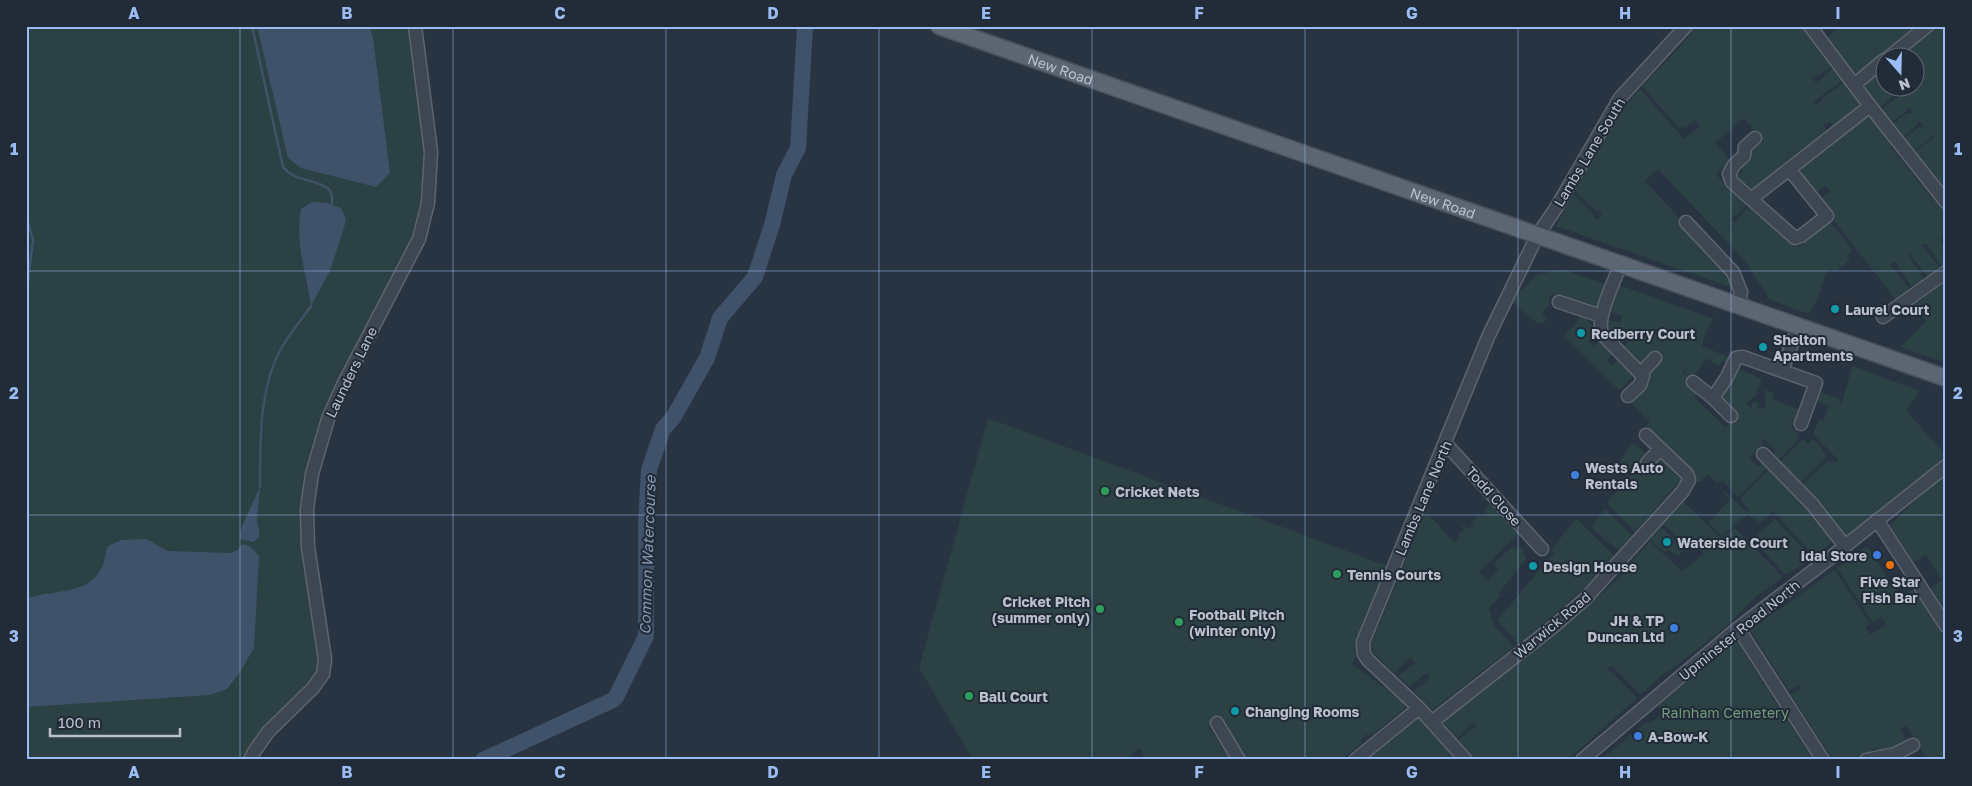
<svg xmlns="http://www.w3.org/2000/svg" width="1972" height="786" viewBox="0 0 1972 786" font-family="'Golos Text',sans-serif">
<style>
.green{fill:#2b4143}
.water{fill:#40526a}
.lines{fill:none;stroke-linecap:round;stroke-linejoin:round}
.stream{stroke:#40526a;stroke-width:2.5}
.river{stroke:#40526a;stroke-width:16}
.minor-casing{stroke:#5c6470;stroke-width:15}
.major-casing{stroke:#474f5c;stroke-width:19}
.minor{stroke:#3e4652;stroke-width:12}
.major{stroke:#5c6572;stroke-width:16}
.grid{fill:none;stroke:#9abcf2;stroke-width:1;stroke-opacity:0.55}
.culture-dot{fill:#0f9aa8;stroke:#222b38;stroke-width:2}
.shop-dot{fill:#3f7fe0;stroke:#222b38;stroke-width:2}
.leisure-dot{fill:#2e9e5b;stroke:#222b38;stroke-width:2}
.food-dot{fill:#e8710a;stroke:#222b38;stroke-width:2}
.labels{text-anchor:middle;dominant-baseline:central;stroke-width:4;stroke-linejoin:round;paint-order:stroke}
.street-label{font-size:14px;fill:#bbc1cc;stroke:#222b38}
.poi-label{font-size:14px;font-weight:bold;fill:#bbc1cc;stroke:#222b38;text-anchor:start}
.park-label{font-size:14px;fill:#749b7d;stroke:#222b38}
.water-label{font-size:15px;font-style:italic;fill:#8598b1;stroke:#222b38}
.neatline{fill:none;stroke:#9abcf2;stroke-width:2}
.grid-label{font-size:16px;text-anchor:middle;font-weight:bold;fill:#9abcf2}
</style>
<rect width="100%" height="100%" fill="#293442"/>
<path class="green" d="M26,26H415L431,152L419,239L343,385L307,510L323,674L249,760H26Z
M1696,26H1802L1832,65L1818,76L1812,77L1816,83L1834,67L1843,80L1813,102L1817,105L1824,97L1845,82L1858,101V106L1856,109L1834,126L1830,122L1824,125L1828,131L1750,190L1736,179V176L1743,171L1740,168L1752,158L1748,153L1763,141L1744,118L1715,143L1731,161L1716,174L1726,186L1747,204L1737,216L1735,215L1731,219L1734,222L1730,226L1731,227L1749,206L1798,247L1830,222L1852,249V252L1847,256L1850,260L1835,272L1831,269L1826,273L1817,301L1809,314L1770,300L1745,261L1658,169L1645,181L1730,273L1736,289L1556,226L1573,194L1592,213L1597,220L1602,214L1594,209L1575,191L1621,111L1640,89L1684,139L1700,126L1695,120L1685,128L1683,126L1680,129L1642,86L1682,45Z
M1841,26H1917L1861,71L1855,73L1851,71L1826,38Z
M1937,26H1946V183L1942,185L1915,152L1933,138L1932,135L1928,140L1913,152L1903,139L1918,128L1924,126L1919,121L1916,126L1902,137L1892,124L1907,113H1912L1911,109L1908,107L1906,111L1891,123L1881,110L1899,96L1904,95L1905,91L1902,88L1880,108L1864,87V84L1884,67V88H1914V58L1897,57Z
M1866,117L1872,119L1892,145L1890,146L1934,201L1937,200L1946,213V242L1942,238L1940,240L1946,247V262L1941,266L1927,244H1923V247L1939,267L1927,276L1913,259L1911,253L1908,254L1911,260L1924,278L1912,287L1899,269L1896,261L1890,265L1910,289L1896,300L1832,218L1833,216L1820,199L1830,191L1825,186L1815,193L1800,174L1801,167Z
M1562,269L1605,284L1598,309L1558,298L1553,294L1548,299L1550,304L1542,313L1548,319L1542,323H1537L1512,302L1519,289L1521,291L1537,275Z
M1944,282L1946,284V360L1944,362L1901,347L1926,321L1914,305Z
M1619,285L1714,319L1708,327L1702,346L1728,357L1725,362L1723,361L1719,366L1704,357L1706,359L1693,378L1685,372L1688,365L1683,372L1692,378L1699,391L1694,397L1725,427L1738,416L1721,399L1737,368L1762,379L1756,396L1746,403L1752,408V403L1757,401L1758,409L1766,408L1764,390L1774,393L1772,399L1800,410L1794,423L1789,419L1793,424L1791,427L1799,435L1798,440L1777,461L1772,456L1776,451L1764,439L1761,442L1763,444L1749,458L1758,467L1762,463L1768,468L1738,497L1723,481H1720L1717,483L1708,475L1700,483L1644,429L1650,421L1629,401L1651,379L1647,374L1661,357L1656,352L1642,366L1623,348L1628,342L1623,337L1617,343L1605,331L1606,319L1620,323L1622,316L1611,312L1610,308Z
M1580,316C1592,323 1591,323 1595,334L1588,341L1594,346L1600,341L1613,354L1607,360L1612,365L1618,360L1634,376L1619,390L1564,335L1577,323L1576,321Z
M1852,366L1920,391L1906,410L1946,456L1845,537L1802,485L1828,460L1830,463L1833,461L1835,463L1838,460L1813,434L1819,419L1823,421L1829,406L1816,401L1819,392L1840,399L1839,402L1842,403Z
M988,418L1387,566L1359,640L1357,654L1352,664L1403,701L1407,706L1373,734L1368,736L1367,734L1360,740L1362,743L1341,760H1245C1237,747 1233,734 1225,721L1208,726L1231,760H1146L1140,748L1131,754L1134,760H973L919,668Z
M1813,439L1821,447L1826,457L1800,483L1779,463L1801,441L1804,440L1808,444Z
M1633,443L1647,454L1640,463L1646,468L1661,458L1681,480L1635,532L1608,504V501L1632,475L1619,462Z
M1769,469L1808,510L1833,541L1814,556L1773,511L1759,524L1748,514L1722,536L1700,514L1709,522L1730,500L1723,492L1724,491L1747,512L1749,510L1741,500L1742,496Z
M1946,475V611L1931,588L1942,580L1926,555L1914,562L1890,525L1936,481Z
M1484,491L1521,531L1479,572L1488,581L1498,569L1495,565L1496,561L1513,546L1517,549L1519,546L1525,551L1523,554L1527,558L1499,593L1501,595L1489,609L1494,625L1514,647L1432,710L1414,691L1430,678L1426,673L1410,687L1398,676L1415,663L1411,657L1394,673L1373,652L1371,644L1426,511L1448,536L1455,542L1460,537L1458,535L1464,529L1461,524L1469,529L1473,525L1471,523L1477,517L1475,512L1481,517L1486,513L1484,510L1490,504L1480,494Z
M1684,502L1721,538L1735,528L1783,577L1757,596L1723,629L1668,672L1667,671L1640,695L1614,668L1610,666L1607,670L1613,673L1637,698L1568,760H1476L1459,740L1473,728H1477L1473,723L1457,738L1443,722L1569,623L1623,574L1622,572L1650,541L1682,571L1704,554L1694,544L1690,546L1685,545L1663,524Z
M1605,509L1633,536L1619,551L1593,529V523Z
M1576,518L1614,556C1585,590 1552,617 1518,644L1497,620L1554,553L1551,550Z
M1775,519L1812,558L1786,575L1752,540Z
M1661,527L1681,546L1680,548L1683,550L1678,556L1668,550L1665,553L1650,539Z
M1867,546L1900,597L1913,589L1946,640V760H1928L1906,725L1900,729L1907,741L1905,746L1878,753L1875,748L1857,760H1833L1791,695L1801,689L1799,685L1789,691L1750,630L1835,570L1870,624L1866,627L1870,635L1886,625L1881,617L1873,623L1837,568Z
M1736,640L1813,760H1601L1646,722L1648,724L1663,714L1658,706Z
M1419,717L1456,760H1366Z"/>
<path class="water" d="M257,26H369L373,38L390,173L376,187L301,168L288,158Z
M312,202L328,203L342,209L346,219L344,228L330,271L311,306C306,270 295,246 301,209Z
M260,487L257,521L259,530V537L253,542L240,539V531Z
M146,539L168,551L230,553L238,550L242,544L250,546L259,556L254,648L240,672L227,689L210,695L26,707V599C52,589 86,596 101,569C105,562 105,553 108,546L121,540Z"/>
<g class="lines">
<path class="stream" d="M252,26L283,167C296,183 313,177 329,189L332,196V205
M26,216L33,240L26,297
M260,487C260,441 259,387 282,347C290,333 301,320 311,306"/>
<path class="river" d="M483,760L613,700L616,697L646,636V524L649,470L663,429L673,418L707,358L720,318L755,277L772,225L784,175L798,148L805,26"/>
<defs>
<path id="minor" d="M1810,26L1870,106L1946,202
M1888,58L1927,26
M1854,85L1884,60
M1789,169L1827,216L1801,236L1795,238L1751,199L1870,106
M1751,199L1732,182L1729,174L1734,165L1744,156L1745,147L1755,138
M1686,222L1733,272L1741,292L1739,305
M1621,264C1615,279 1594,321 1603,335L1643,376L1640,385L1628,396
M1559,302L1601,316
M1883,317L1946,272
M1782,371L1798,327
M1641,373L1655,358
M1693,382L1713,398
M1731,416L1713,398L1727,377L1736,358L1743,357L1816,383L1801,424
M1446,444L1542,549
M1763,454L1812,504L1845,546
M1647,463L1660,449
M1877,520L1946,626
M1738,628L1823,760
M1433,721L1554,626L1585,599L1683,491L1689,480L1687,474L1646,435
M1217,723L1239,760
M250,760L254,752L268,732L313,688L323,674L325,659L308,547L307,509L312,474L328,419L343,385L419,239L428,203L431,152L415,26
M1355,760L1419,708
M1466,760L1419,708L1368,660L1364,654L1363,642L1488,337L1537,236L1556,208L1620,98L1686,26
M1582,760L1738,628L1830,558L1946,466
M1866,760L1895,754L1913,745"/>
<g id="major">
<path id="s1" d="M939,26L1946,378"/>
</g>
</defs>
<use href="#minor" class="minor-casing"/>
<use href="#major" class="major-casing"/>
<use href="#minor" class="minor"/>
<use href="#major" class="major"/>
</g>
<path class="grid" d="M240,26V760M453,26V760M666,26V760M879,26V760M1092,26V760M1305,26V760M1518,26V760M1731,26V760M26,271H1946M26,515H1946"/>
<g class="culture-dot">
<circle cx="1835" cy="309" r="5"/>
<circle cx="1581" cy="333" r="5"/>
<circle cx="1763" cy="347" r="5"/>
<circle cx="1667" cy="542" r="5"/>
<circle cx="1533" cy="566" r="5"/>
<circle cx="1235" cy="711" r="5"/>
</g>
<g class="shop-dot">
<circle cx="1575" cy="475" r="5"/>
<circle cx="1877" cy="555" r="5"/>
<circle cx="1674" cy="628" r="5"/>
<circle cx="1638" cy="736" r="5"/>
</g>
<g class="leisure-dot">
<circle cx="1105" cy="491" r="5"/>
<circle cx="1337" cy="574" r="5"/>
<circle cx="1100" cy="609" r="5"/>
<circle cx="1179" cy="622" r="5"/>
<circle cx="969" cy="696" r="5"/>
</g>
<circle class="food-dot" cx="1890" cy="565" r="5"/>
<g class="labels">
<g class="street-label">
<text stroke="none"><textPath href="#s1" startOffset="129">New Road</textPath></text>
<text transform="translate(1589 152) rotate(-59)">Lambs Lane South</text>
<text stroke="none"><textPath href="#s1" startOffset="534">New Road</textPath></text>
<text transform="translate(351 372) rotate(-64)">Launders Lane</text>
<text transform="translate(1494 496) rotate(48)">Todd Close</text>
<text transform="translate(1423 498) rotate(-67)">Lambs Lane North</text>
<text transform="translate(1552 625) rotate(-40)">Warwick Road</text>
<text transform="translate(1739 630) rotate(-39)">Upminster Road North</text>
</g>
<g class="poi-label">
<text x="1845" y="309">Laurel Court</text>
<text x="1591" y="333">Redberry Court</text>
<text x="1773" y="339">Shelton<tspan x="1773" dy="16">Apartments</tspan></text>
<text x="1585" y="467">Wests Auto<tspan x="1585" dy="16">Rentals</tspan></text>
<text x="1115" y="491">Cricket Nets</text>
<text x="1677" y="542">Waterside Court</text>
<text x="1867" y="555" text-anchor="end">Idal Store</text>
<text x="1543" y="566">Design House</text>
<text x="1347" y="574">Tennis Courts</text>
<text x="1890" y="581" text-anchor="middle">Five Star<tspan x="1890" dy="16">Fish Bar</tspan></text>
<text x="1090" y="601" text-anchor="end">Cricket Pitch<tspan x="1090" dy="16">(summer only)</tspan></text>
<text x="1189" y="614">Football Pitch<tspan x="1189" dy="16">(winter only)</tspan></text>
<text x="1664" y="620" text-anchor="end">JH &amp; TP<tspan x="1664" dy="16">Duncan Ltd</tspan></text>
<text x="979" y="696">Ball Court</text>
<text x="1245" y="711">Changing Rooms</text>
<text x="1648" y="736">A-Bow-K</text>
</g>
<g class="park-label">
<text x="1725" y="712">Rainham Cemetery</text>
</g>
<g class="water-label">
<text transform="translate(647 555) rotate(-88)">Common Watercourse</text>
</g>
</g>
<rect width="1972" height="786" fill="none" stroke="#222b38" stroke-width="55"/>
<g transform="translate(1900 72) rotate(160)"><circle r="24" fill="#222b38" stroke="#5f6773"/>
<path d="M0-4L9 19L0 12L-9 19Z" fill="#9abcf2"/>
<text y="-8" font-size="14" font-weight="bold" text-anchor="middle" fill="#bbc1cc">N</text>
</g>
<path d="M50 728v8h130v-8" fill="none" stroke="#bbc1cc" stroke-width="2.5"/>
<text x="58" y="728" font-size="15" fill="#bbc1cc" stroke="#222b38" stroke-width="4" paint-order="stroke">100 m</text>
<rect x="28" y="28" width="1916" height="730" class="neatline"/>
<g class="grid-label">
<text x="134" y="19">A</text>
<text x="347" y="19">B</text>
<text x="560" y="19">C</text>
<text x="773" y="19">D</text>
<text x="986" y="19">E</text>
<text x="1199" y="19">F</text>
<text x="1412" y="19">G</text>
<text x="1625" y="19">H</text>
<text x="1838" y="19">I</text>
<text x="14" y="155">1</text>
<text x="1958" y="155">1</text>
<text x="14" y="399">2</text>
<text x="1958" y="399">2</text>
<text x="14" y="642">3</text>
<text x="1958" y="642">3</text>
<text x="134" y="778">A</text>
<text x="347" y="778">B</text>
<text x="560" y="778">C</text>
<text x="773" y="778">D</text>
<text x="986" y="778">E</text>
<text x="1199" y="778">F</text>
<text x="1412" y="778">G</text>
<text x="1625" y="778">H</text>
<text x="1838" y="778">I</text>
</g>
</svg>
